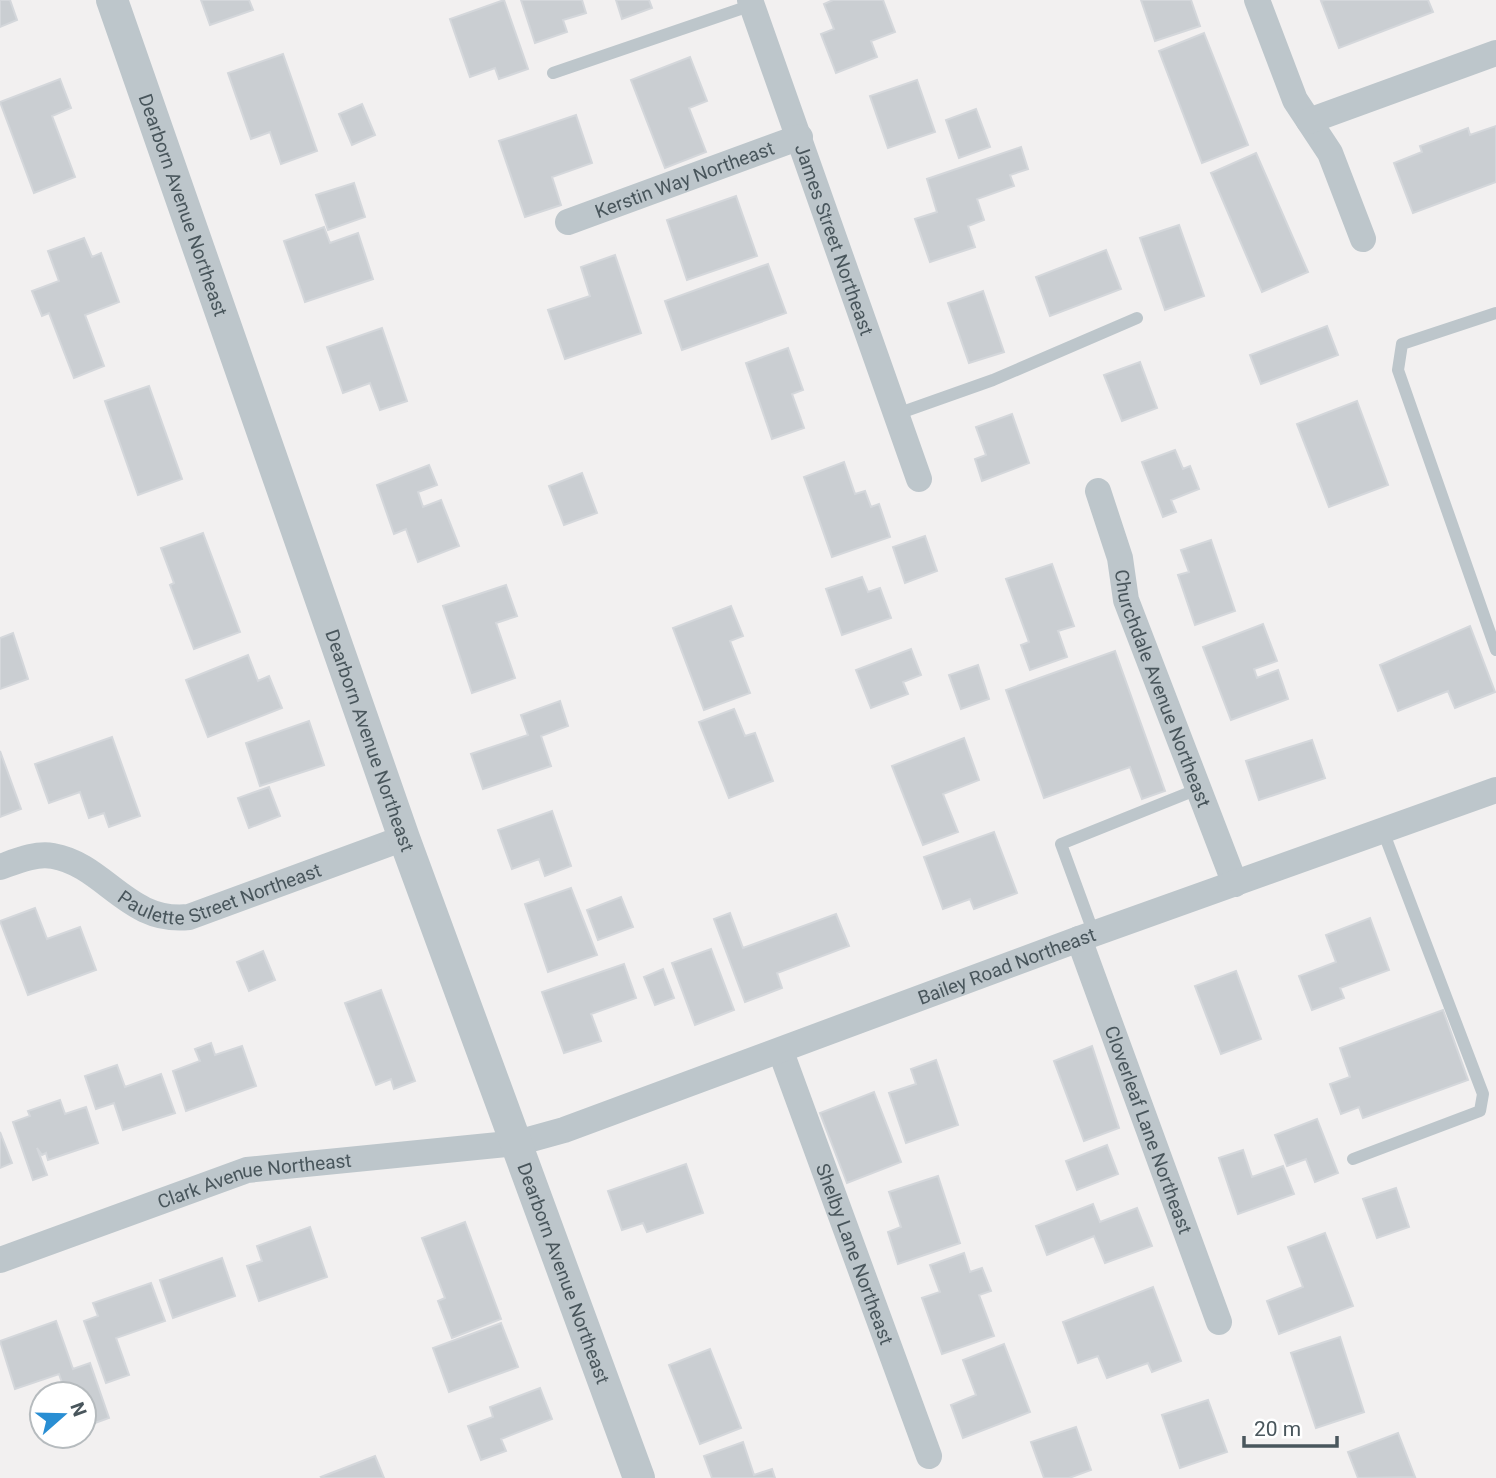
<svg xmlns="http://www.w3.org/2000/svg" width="1496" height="1478" viewBox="0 0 1496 1478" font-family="Roboto,sans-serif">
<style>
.building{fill:#caced2;stroke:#d4d7db;stroke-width:2}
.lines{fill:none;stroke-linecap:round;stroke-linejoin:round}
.service{stroke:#bdc6cb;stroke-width:12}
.minor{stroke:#bdc6cb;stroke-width:26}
.tertiary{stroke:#bdc6cb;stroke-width:32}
.labels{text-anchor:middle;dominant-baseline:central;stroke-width:5;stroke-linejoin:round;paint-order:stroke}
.street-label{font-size:19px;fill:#49565c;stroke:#fff}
</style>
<rect width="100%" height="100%" fill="#f2f0f0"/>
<path class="building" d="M0,0H10L17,20L0,27Z
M201,0H249L253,10L210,25Z
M504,0L528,69L499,79L495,68L470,77L450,19Z
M521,0H582L586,13L563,20L567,32L535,43Z
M616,0H649L652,8L622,19Z
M833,0H883L895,32L871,41L877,57L836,73L821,34L834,29L824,4Z
M1141,0H1191L1200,26L1155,41Z
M1325,0H1428L1433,12L1339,48L1321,1Z
M1204,33L1248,145L1202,163L1159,51Z
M283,54L317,151L281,164L270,132L251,139L228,73Z
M690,57L707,101L689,108L706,152L665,168L631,80Z
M60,79L71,108L52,116L75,177L34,193L0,102Z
M917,80L935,132L888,148L870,96Z
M362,104L375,135L352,145L339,114Z
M976,109L990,147L959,158L946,120Z
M576,115L592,163L552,177L561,205L525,217L499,141Z
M1496,126V182L1413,213L1394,163L1422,152L1420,146L1468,128L1470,135Z
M1021,147L1028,169L1010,175L1014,186L977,199L984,220L968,226L975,247L930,262L915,219L937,212L927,179Z
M1256,153L1308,272L1262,292L1211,173Z
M354,183L365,217L328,230L316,195Z
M736,196L757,256L687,280L667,220Z
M1179,225L1204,296L1165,310L1140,238Z
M324,227L330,243L358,233L373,279L305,302L284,241Z
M84,238L92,257L101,253L119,302L85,315L104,366L74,378L49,313L42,316L32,291L59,281L48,251Z
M1106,250L1121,289L1050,316L1036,277Z
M615,255L641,333L565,359L548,310L590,296L581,267Z
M768,264L786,313L682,350L665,301Z
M983,291L1004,352L969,363L948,303Z
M1327,326L1338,355L1261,384L1250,355Z
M382,328L407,401L380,410L370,383L343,393L327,347Z
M788,348L803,390L792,394L804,428L772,439L746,363Z
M1140,362L1157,408L1122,421L1104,375Z
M149,386L182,479L138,495L105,401Z
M1357,401L1388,485L1329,507L1297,424Z
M1012,414L1029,463L982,481L975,459L986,455L976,427Z
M1175,450L1183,469L1190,466L1199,489L1171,500L1176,512L1163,517L1142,462Z
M844,462L855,494L865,491L871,507L879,504L890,537L832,557L804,477Z
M429,465L437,485L418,492L423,507L441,500L459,546L418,562L406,529L394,534L377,485Z
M582,473L597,513L564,525L549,486Z
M203,533L240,632L194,649L170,585L174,583L161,548Z
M925,536L937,571L905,583L893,547Z
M1211,540L1235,611L1195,625L1178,575L1189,572L1181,550Z
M1052,564L1074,626L1058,631L1067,657L1030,670L1021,645L1029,642L1006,579Z
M862,577L868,592L880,588L891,618L842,635L826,589Z
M506,585L517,616L496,623L515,678L472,693L443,606Z
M731,606L743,636L730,641L750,693L704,710L673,628Z
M1263,624L1277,661L1254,669L1257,678L1278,670L1288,699L1231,720L1203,647Z
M1470,626L1495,692L1455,708L1448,691L1398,711L1380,665Z
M13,633L28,679L0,689V638Z
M911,649L921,675L903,682L908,694L871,708L856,670Z
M1115,651L1165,791L1142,799L1130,767L1044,798L1006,690Z
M248,655L258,681L269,676L282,708L208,737L186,680Z
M978,665L989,699L961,709L949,675Z
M560,701L568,726L541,736L551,766L483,789L471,754L528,735L521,715Z
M734,709L745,736L755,733L773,781L729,798L699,722Z
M309,721L324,765L260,786L246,743Z
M112,737L140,816L109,827L104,813L89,818L80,792L49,803L35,764Z
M964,738L979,780L943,794L958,832L923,845L892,766Z
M1312,740L1325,778L1259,800L1246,761Z
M0,751L21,809L0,817Z
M269,787L280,816L249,828L238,798Z
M552,811L571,866L545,876L539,859L512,869L498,830Z
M994,832L1017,893L974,909L970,899L943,909L924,857Z
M571,888L597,955L548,972L525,904Z
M621,897L633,927L598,940L587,910Z
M35,908L47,939L80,927L96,970L28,995L0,921Z
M730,913L743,948L836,914L849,946L777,973L782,988L745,1002L714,919Z
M1370,918L1389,970L1340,988L1344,998L1312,1010L1299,976L1336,962L1326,935Z
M711,949L734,1010L695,1025L672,963Z
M263,951L275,980L249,991L237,962Z
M624,964L636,998L591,1014L601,1041L564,1053L542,992Z
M663,969L674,998L655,1005L644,977Z
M1236,971L1261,1039L1221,1054L1195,986Z
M381,990L415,1081L394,1089L391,1079L376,1085L345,1003Z
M1443,1010L1468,1080L1363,1118L1359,1107L1341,1114L1330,1084L1350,1077L1340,1048Z
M211,1043L215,1055L242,1046L256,1086L186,1111L173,1071L200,1061L195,1049Z
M1092,1046L1119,1128L1084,1141L1054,1061Z
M936,1060L958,1125L906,1143L889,1093L916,1084L911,1069Z
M117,1065L125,1087L161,1074L175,1113L123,1130L114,1103L96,1109L85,1076Z
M874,1092L901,1162L847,1183L820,1113Z
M60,1100L65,1114L86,1107L98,1143L48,1160L46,1153L42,1155L37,1148L47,1175L33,1180L13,1122L30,1116L28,1111Z
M1317,1119L1338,1173L1315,1182L1306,1159L1287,1166L1275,1135Z
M0,1132L12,1163L0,1168Z
M1107,1145L1118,1174L1077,1190L1066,1161Z
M1243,1150L1252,1177L1283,1166L1294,1194L1238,1214L1219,1158Z
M686,1164L703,1213L647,1232L643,1223L622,1230L608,1191Z
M938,1176L960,1243L898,1264L888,1232L901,1227L889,1192Z
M1396,1188L1409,1227L1377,1238L1363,1199Z
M1093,1204L1100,1222L1137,1208L1152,1246L1105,1263L1094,1236L1047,1255L1036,1226Z
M465,1222L501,1319L452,1338L438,1301L445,1298L422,1238Z
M310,1227L327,1277L259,1301L247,1266L262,1261L257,1246Z
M1325,1233L1353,1306L1279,1334L1267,1301L1303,1287L1288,1247Z
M964,1253L970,1272L982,1268L991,1291L979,1295L994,1336L942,1354L922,1298L940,1292L930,1265Z
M222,1258L235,1296L173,1318L160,1280Z
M151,1283L165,1321L116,1338L129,1375L106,1383L84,1321L98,1316L93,1303Z
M1153,1287L1181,1361L1152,1372L1148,1363L1107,1378L1098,1356L1078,1363L1063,1322Z
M56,1321L73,1369L90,1363L109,1418L84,1427V1394H66L59,1374L15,1389L0,1341Z
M501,1323L518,1367L449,1392L433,1348Z
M1340,1337L1364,1412L1316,1428L1291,1353Z
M1004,1344L1030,1412L963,1438L951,1405L976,1395L963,1360Z
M710,1349L741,1428L700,1444L669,1365Z
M540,1388L552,1419L501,1439L506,1451L481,1460L468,1426L493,1417L490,1407Z
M1208,1400L1227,1452L1180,1468L1162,1415Z
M1076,1427L1091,1470L1069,1478H1044L1031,1442Z
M1398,1433L1415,1477L1358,1478L1348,1452Z
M743,1442L754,1475L772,1469L775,1478H712L704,1456Z
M375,1456L384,1478H322L321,1477Z"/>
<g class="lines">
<path class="service" d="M553,73L752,5
M1496,313L1402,344L1398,370L1496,650
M897,414L993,380L1137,318
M1094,934L1061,844L1198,789
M1353,1159L1480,1111L1483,1094L1383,831"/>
<g class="minor">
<path id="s1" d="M750,0L919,479"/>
<path d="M1257,0L1295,100L1330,153L1363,239"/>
<path d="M1309,121L1496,53"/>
<path id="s2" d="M568,222L800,137"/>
<path id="s3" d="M1098,491L1120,558L1126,600L1235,884"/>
<path id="s4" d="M0,867C17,861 35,853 53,856C105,865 128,924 189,917L404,838"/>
<path id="s5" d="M1079,939L1219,1322"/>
<path id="s6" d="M781,1052L929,1456"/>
<path id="s7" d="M0,1260L247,1170L517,1143L564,1130L1079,939L1496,790"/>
</g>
<path class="tertiary" id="s8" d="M112,0L404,838L639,1478"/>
</g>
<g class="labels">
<g class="street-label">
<text stroke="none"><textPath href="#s2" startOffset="124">Kerstin Way Northeast</textPath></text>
<text stroke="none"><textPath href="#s8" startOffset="217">Dearborn Avenue Northeast</textPath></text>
<text stroke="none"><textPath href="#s1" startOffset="254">James Street Northeast</textPath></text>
<text stroke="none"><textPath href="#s3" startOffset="208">Churchdale Avenue Northeast</textPath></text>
<text stroke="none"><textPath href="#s8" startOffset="784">Dearborn Avenue Northeast</textPath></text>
<text stroke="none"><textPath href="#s4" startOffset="240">Paulette Street Northeast</textPath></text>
<text stroke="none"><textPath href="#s7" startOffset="1055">Bailey Road Northeast</textPath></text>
<text stroke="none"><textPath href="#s5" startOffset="203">Cloverleaf Lane Northeast</textPath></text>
<text stroke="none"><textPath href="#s7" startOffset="268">Clark Avenue Northeast</textPath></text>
<text stroke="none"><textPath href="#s6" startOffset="215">Shelby Lane Northeast</textPath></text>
<text stroke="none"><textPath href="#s8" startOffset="1351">Dearborn Avenue Northeast</textPath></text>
</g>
</g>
<g transform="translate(63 1415) rotate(70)"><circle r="33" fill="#ffffff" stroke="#b6bbbe" stroke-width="2"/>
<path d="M0-5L12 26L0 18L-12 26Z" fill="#298ed3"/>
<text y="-10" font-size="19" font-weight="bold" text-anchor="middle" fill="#49565c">N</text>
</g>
<path d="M1244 1436v10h93v-10" fill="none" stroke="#49565c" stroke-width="3.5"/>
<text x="1254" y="1436" font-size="21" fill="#49565c" stroke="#ffffff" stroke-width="5" paint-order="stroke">20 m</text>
</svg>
